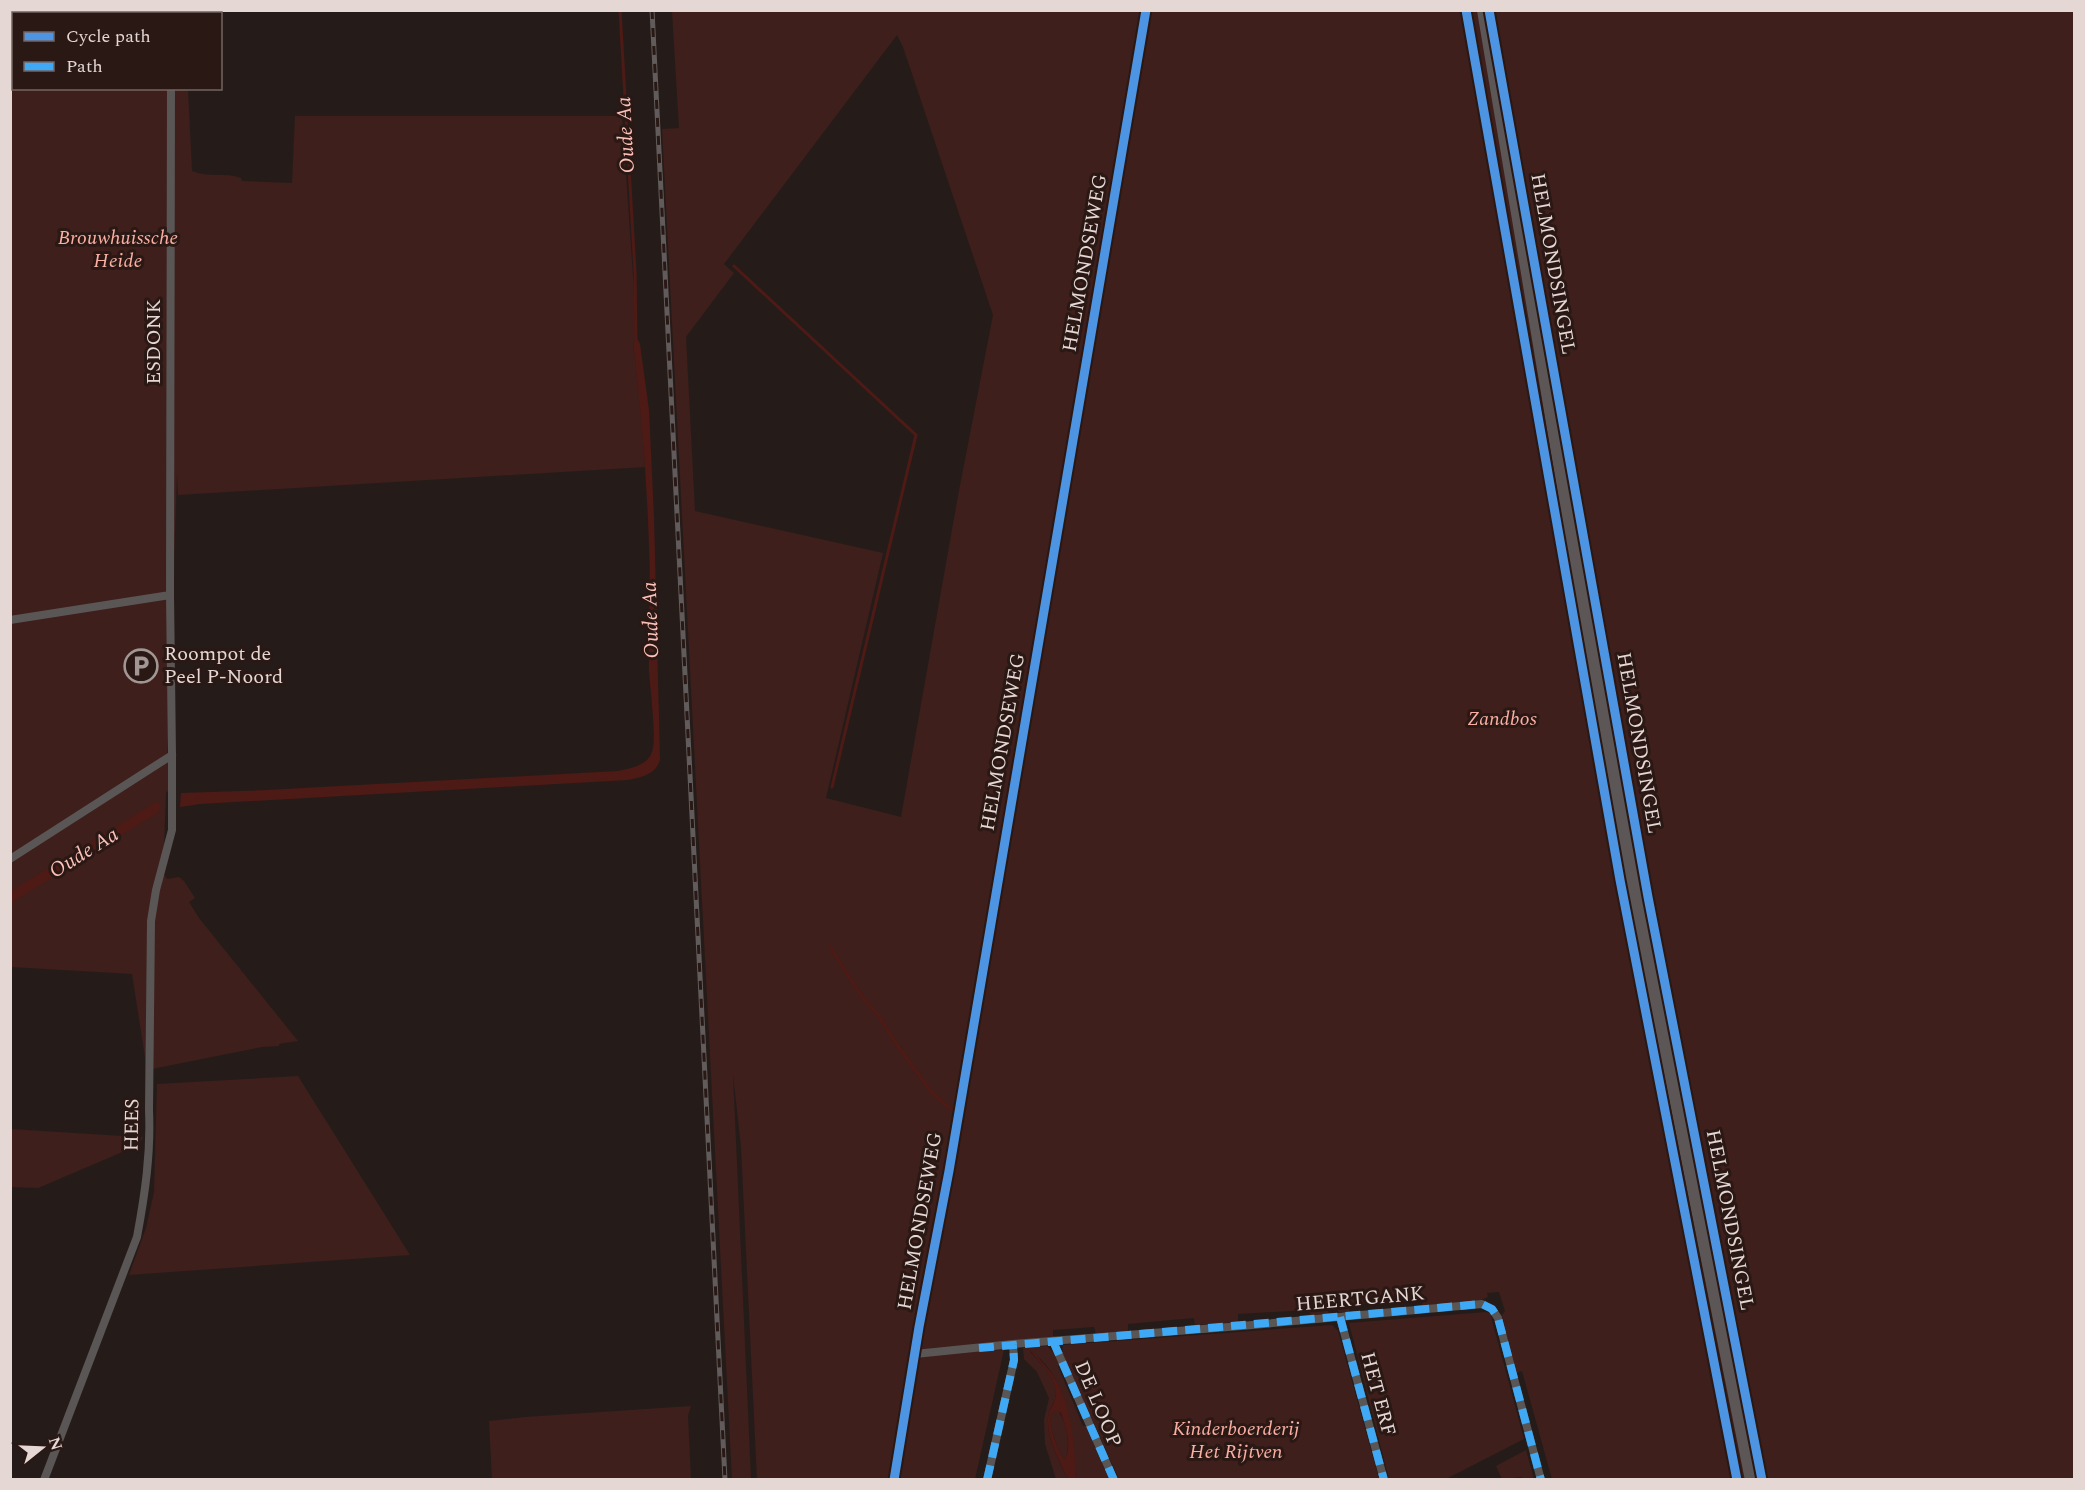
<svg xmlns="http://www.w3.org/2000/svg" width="2085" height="1490" viewBox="0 0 2085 1490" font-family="Spectral,serif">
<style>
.green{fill:#3e1f1b;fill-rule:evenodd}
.water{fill:#4e1a15;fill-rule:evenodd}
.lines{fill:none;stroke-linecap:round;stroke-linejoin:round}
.stream{stroke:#4e1a15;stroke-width:3}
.street{stroke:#5a5655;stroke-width:8}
.primary{stroke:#5c5756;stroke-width:14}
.rail-casing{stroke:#615c5b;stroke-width:5}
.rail{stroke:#2a1815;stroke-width:3;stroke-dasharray:9;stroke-linecap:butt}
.quiet{stroke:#3fa9f5;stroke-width:8;stroke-dasharray:15 8;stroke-linecap:butt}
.cycleway-casing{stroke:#2a1815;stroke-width:13}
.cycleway{stroke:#4d94e3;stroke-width:9}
.labels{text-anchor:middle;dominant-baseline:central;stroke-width:6;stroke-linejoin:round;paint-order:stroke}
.park-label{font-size:20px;font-style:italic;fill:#fbaea2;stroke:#2a1815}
.street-label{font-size:20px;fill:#e4d7d4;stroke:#2a1815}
.poi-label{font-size:20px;fill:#e4d7d4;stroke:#2a1815;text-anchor:start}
.water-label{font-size:21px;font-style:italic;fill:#fcc1b8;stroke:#2a1815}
</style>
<rect width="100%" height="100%" fill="#251c1a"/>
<path class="green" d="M10,11H186V14H14V88L188,89L192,171C208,178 225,172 241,178L242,181L292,183L295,116H622L636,319L637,338L633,342L641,411L645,467L178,495L177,474L167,761L169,762V791L166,792L163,873L167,879L179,877L184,881L195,898L189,902L199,918L298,1041L279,1044V1046L262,1047L147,1070L132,974L11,967Z
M672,11H2074V1479H1552L1522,1371L1516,1373L1502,1315L1505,1311L1499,1292L1487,1293L1488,1297L1479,1301L1423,1308L1422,1300L1350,1305L1349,1313L1339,1312L1333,1304H1326L1329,1314L1311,1317L1309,1310L1238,1314V1322L1195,1325L1194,1318L1128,1324V1332L1096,1334L1094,1327L1053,1330V1338L986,1351L1004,1350L975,1479H757L741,1147L733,1074L751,1479H732L662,129L679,128ZM897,35L903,47L993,315L958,496L901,817L826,798L883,553L695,511L686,337L734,273L724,264Z
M298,1076L410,1255L129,1275L146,1228L154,1192L157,1084Z
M10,1129L139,1137H143L139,1145L38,1188L11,1187Z
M1486,1312L1490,1313L1524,1439L1446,1479H1389L1349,1323Z
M1332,1325L1338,1331L1379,1479H1119L1062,1354L1063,1345Z
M1047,1346L1056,1355L1060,1364L1058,1366L1083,1426H1086L1109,1479H1076C1073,1438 1069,1375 1030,1351C1040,1364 1061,1380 1055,1399C1052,1407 1047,1413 1048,1422C1048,1441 1060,1463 1068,1479H1056L1045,1444L1044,1420L1049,1398L1037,1372L1024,1359L1023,1348Z
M691,1406L688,1416L691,1479H492L489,1421L525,1417Z
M1057,1410C1067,1420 1071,1447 1065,1459C1057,1450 1049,1427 1051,1414Z
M1526,1450L1534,1479H1523L1522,1477L1502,1479L1496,1466Z"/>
<path class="water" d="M637,338L640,344L649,410L654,517L660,760C655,775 642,777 628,780L200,804L180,807L181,793L267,790L618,771C631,768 647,766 652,752C657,739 650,688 649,671C648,629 651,588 649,547C647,478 641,410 633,342Z
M156,802L161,805L159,812L11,903V891Z
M1030,1350C1036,1353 1038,1358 1043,1363C1072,1392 1074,1440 1076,1479H1068C1060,1462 1048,1441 1048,1422C1047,1412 1053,1407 1055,1399C1060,1380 1040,1364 1030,1350ZM1056,1411L1061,1413C1066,1427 1072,1446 1065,1459C1057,1450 1049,1427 1051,1414Z"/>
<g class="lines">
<path class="stream" d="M620,10L635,272L636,339
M734,266L916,435L832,787
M830,947L862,997L879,1016L893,1039L932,1093L951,1109"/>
<path class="street" d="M171,14V10
M10,620L170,595
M10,859L172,755
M1340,1317L1384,1480
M1053,1341L1114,1480
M915,1354L1013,1344L1241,1326L1482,1304L1492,1309L1498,1318L1541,1480
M44,1480L137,1237C145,1194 151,1153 149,1110L151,921L156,890L172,830V755L170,595L171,88
M894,1480L919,1327L949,1171L1146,10
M987,1480L1014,1360L1013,1344"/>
<path class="primary" d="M1484,10L1579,578L1637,902L1752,1480"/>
<defs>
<path id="rail" d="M652,10L725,1480"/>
</defs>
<use href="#rail" class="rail-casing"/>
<use href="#rail" class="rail"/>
<path class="quiet" d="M1340,1317L1384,1480
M1053,1341L1114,1480
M979,1348L1482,1304L1492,1309L1498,1318L1541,1480
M987,1480L1014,1360L1013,1344"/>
<defs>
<path id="cycleway" d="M1466,10L1620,880L1737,1480
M1489,10L1648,897L1762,1480
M894,1480L919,1327L949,1171L1146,10"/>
</defs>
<use href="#cycleway" class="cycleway-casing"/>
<use href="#cycleway" class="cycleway"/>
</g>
<defs>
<symbol id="parking-ring" viewBox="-11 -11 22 22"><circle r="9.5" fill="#2a1815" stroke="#a19693" stroke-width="1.5"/><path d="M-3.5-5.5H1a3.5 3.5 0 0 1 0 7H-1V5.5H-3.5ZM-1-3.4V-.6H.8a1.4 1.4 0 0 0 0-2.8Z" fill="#a19693"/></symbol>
</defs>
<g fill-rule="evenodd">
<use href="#parking-ring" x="122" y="647" width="38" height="38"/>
</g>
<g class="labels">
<g class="park-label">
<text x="118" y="238">Brouwhuissche<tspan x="118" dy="23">Heide</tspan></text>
<text x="1502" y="719">Zandbos</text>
<text x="1236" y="1429">Kinderboerderij<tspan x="1236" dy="23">Het Rijtven</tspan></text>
</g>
<g class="street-label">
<text transform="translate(1085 263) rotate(-80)">HELMONDSEWEG</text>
<text transform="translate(1553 264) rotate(80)">HELMONDSINGEL</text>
<text transform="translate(154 342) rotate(-90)">ESDONK</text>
<text transform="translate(1003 742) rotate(-80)">HELMONDSEWEG</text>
<text transform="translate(1639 743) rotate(80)">HELMONDSINGEL</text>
<text transform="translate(132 1125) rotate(-89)">HEES</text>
<text transform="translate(1730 1220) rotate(79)">HELMONDSINGEL</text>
<text transform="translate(920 1221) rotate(-80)">HELMONDSEWEG</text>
<text transform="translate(1360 1299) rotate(-5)">HEERTGANK</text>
<text transform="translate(1378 1394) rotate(75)">HET ERF</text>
<text transform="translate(1098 1404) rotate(67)">DE LOOP</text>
</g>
<g class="poi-label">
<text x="164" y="654">Roompot de<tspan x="164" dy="23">Peel P-Noord</tspan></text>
</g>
<g class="water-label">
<text transform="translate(626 135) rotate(-93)">Oude Aa</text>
<text transform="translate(651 620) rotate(-92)">Oude Aa</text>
<text transform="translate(84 853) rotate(-32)">Oude Aa</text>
</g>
</g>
<rect width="2085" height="1490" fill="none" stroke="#e4d7d4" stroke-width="24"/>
<rect x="12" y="12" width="210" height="78" fill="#2a1815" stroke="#746461" stroke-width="1.5"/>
<rect x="24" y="32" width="30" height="9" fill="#4d94e3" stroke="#746461" stroke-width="1.5"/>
<text x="66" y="42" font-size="18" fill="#e4d7d4">Cycle path</text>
<rect x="24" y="62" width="30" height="9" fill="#3fa9f5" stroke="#746461" stroke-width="1.5"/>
<text x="66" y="72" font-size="18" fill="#e4d7d4">Path</text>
<g transform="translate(42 1448) rotate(72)" stroke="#2a1815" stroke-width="4.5" paint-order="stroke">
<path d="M0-4.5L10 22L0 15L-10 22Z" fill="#e4d7d4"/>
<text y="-9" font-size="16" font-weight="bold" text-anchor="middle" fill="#e4d7d4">N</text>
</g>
</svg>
